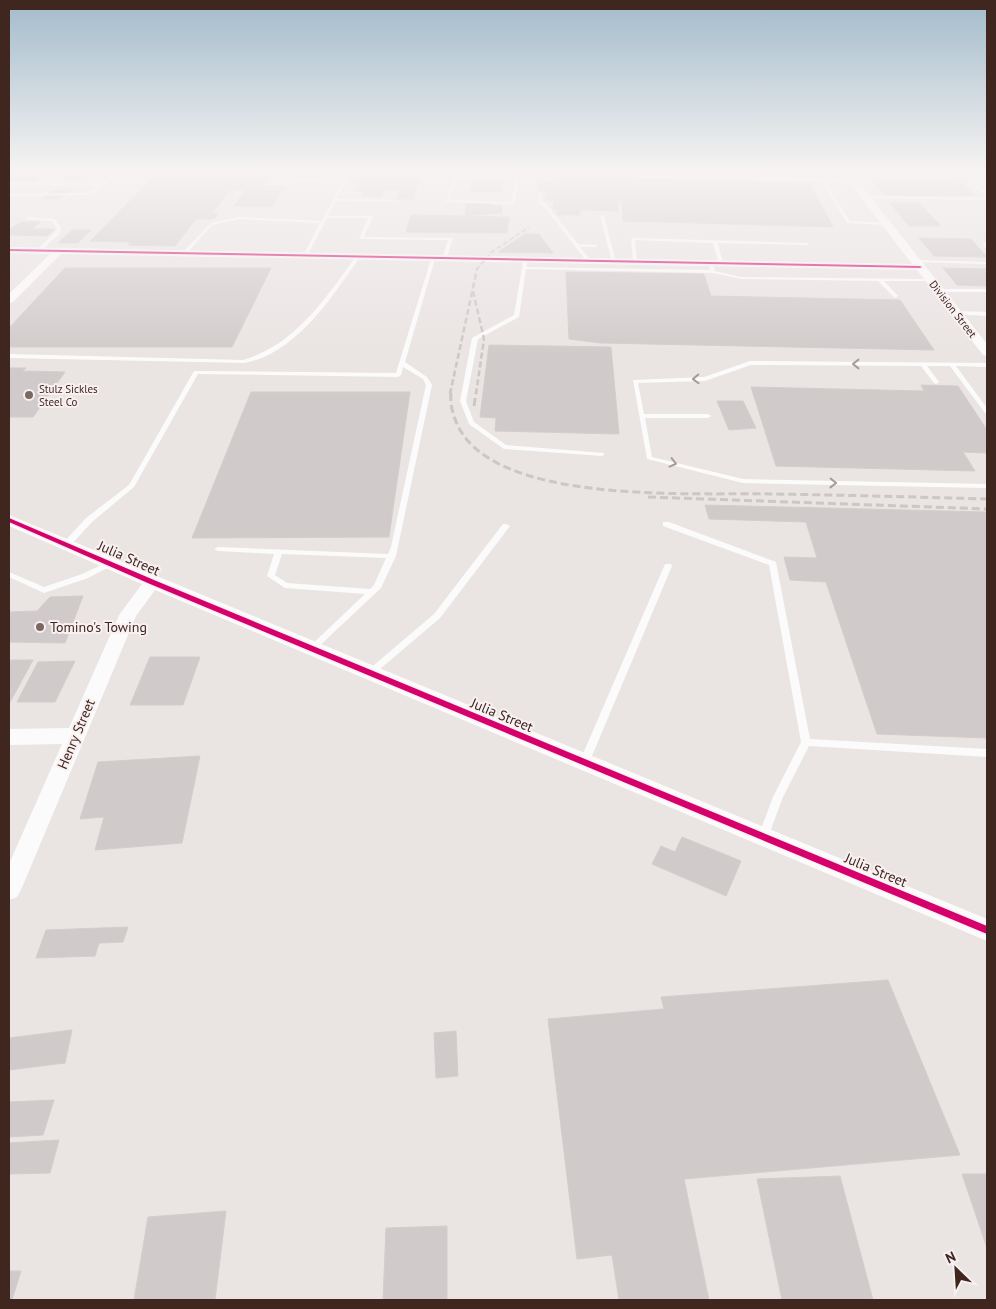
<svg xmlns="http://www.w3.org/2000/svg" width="996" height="1309" viewBox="0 0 996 1309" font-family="'PT Sans',sans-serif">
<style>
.building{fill:#d1caca;stroke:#d3cdcc}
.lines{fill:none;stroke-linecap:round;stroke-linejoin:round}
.lane{fill:#fcfbfb;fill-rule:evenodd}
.street{fill:#fcfbfb;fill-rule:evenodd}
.rail-far2{stroke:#cbc7c6;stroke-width:2;stroke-dasharray:5 2.5;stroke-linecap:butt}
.rail-far1{stroke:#cbc7c6;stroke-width:2.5;stroke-dasharray:6 3;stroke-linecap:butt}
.rail{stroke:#cbc7c6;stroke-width:3;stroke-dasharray:8 4;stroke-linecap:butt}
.cycleway-casing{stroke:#f9f1f1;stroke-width:3}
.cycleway{fill:#d6006c;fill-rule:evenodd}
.oneway{stroke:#a79b98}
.poi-dot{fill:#7b6864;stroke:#f9f1f1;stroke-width:2}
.labels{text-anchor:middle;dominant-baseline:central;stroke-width:4;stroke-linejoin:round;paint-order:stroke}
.far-street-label{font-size:11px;fill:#3f261f;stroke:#f9f1f1}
.far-poi-label{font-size:11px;fill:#3f261f;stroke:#f9f1f1;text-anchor:start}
.street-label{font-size:14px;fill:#3f261f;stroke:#f9f1f1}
.poi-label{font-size:14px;fill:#3f261f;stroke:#f9f1f1;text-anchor:start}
</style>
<rect width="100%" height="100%" fill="#eae4e3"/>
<path class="building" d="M72,171H95L86,179H62Z
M160,171H272L262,186H285L272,206H234L245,190H230L212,213H219L214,219H196L175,246L128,245L131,242L90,241Z
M363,172H411L410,179H419L413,199H396L399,190H384L382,197L362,196L364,191H355Z
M9,176L43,177L37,181H9Z
M576,176L809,182L833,227L623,221L622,202H618V211L580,210V215H557V210L553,209L554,201L545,200L546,191H540L538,182H555V178H576Z
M473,180H503L502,192H471Z
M872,181L961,182L975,196L884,195Z
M52,190H71L60,199H41Z
M890,203H919L941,226H909Z
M466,204H493V206H502V213L465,216Z
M411,215L509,217L507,233L406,232Z
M21,222H40L32,229H55L47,236L9,235V230Z
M72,230H91L78,243H58Z
M525,234H539L553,253L498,252Z
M919,238L971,239L987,257L934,256Z
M65,268H271L232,347H9V328Z
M943,268L987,269V286L957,285Z
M566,272L704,274L711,296L900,300L934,350L601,343L569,339Z
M489,345L611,347L619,434L495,431L496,418L480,417Z
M9,368H26L22,371L65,372L33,417H9Z
M921,385L958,386L987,430V453L963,452L975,471L776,466L751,387L924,391Z
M251,392H410L389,537L192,538Z
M717,401H743L756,428L729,430Z
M705,505L987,512V738L877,734L826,582L790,580L784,557L817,558L806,522L709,519Z
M83,596L65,643L9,642V612L37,611L50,597Z
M150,657H200L183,705H130Z
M11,660H33L9,704V664Z
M75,661L55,702H17L38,662Z
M200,756L182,843L95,850L104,817L80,819L98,762Z
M682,837L741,861L726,896L652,864L661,846L675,852Z
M128,927L123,942L99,943L95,956L36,958L46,930Z
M888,980L960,1155L684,1179L709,1300H619L612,1255L577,1259L548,1019L664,1009L661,997Z
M72,1030L65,1063L9,1070V1038Z
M456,1031L458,1076L436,1078L434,1033Z
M54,1100L43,1135L9,1137V1102Z
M59,1140L50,1173L9,1174V1143Z
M962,1174H987V1248Z
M840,1176L873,1300H782L757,1179Z
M226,1211L215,1300H134L148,1217Z
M447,1226V1300H383L386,1228Z
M9,1271H21L12,1300H9Z"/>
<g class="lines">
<path class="lane" d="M50,171H55L40,183L101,184L117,171H122L96,192L84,195L9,196V194L84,193L94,190L98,186L9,185V183H35Z
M348,171H352L337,199L392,200L394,201L392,202L336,201L328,216H373L364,237L453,238L446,260L442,259L448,240L359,239L368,218H327L307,256L305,257L303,256L320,223L239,219L212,225L185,255L181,254L211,223L239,217L322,221L342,182L276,181L274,180L276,179L343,180Z
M456,171H460L458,175L519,177L515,203L513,204L446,202ZM458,177L516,179L511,202L449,200Z
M967,171H977L947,178L848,176L846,175L848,174L947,176Z
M544,172L547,173V181L544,180Z
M821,179H823L850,221L886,223L888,224L886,225L847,223Z
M976,185H987V187H980L987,194V197L975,187Z
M538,192H540L542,201L546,204L578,244L597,245V247H580L591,261V262H587L544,206L539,203Z
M865,196L987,198V200L864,198Z
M600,215L604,216L616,263L612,262Z
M28,217L55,219L61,228L59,234L40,252L36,251L55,232L57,228L52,221L26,219Z
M633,238L807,243L809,244L807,245L718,243L723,264L721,265L719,264L713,243L635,240L637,262L635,263L633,262L631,239Z
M983,243H987V248H985Z
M356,256L360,257C334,294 306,338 264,357C258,360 251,361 245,363L9,358V354L243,360C295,345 326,298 356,256Z
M433,258L435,259L405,362L427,377L432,385L396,556L381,588L314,651L311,652L307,649L365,594L285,588L267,576L274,554L218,551L214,549L218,547L388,554L391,547L426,385L423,379L403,367L401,375L398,377L198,374L134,487L92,522L70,546H64L63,544L64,542L86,518L129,485L194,371L396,373L431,259ZM282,554L386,558L374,585L370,589L287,583L275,575Z
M915,260L987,262V264L913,262V260Z
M523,262H527V267L710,270L709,264L711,263L713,264L715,271L741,277L930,279L932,280L930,281H884L898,296L895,298L878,281L741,279L713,273L526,269L519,317L478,339L466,401L474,422L506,445L604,453V455L602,456L504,449L469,424L460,401L472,338L514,315Z
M939,289H987V292H937L936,291Z
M956,311L987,312V316L954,314V312Z
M750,361L987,363V367L956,366L987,408V414L985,413L950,366H927L939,382L936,384L934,383L921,366L751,365L705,381L638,383L644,414H708L711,416L708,418H645L652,457L743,479L987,484V488L743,483L647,459L633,380L704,377Z
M663,522H669L776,562L810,739L987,749V757L809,746L783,797L767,840L763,841L759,840L758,837L773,797L801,742L769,565L663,526Z
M503,524H506L510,526L440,618L373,675H367L366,673L367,671L434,614Z
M108,562H111L115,564L88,578L44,593L9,577V572L44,587L82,574Z
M665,564H671L672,566L589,763L587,766L584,767L581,766L579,763Z"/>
<path class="street" d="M468,171H585L846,178L841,171H850L987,344V356L983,355L917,270L61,254L13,302L9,303V294L50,254L9,253V247L912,264L850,183L472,173Z
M9,515L987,919V941L155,590L136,616L21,890L17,897L9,900V864L62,744L9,745V729L69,728L119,615L142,584L9,526Z"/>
<path class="rail-far2" d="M476,270L492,252L529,227"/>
<path class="rail-far1" d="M473,291L484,339L476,394
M450,394L477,269"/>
<path class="rail" d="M451,393C450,402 452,411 455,419C486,507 695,492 771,494C843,495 915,497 987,499
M474,406L476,393
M648,497L987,509"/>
<defs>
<path id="cycleway" d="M9,249L920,266L922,267L920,268L9,251Z
M9,518L154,580L987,926V934L150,584L9,522Z"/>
</defs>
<use href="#cycleway" class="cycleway-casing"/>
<use href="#cycleway" class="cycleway"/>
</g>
<defs><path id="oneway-chevron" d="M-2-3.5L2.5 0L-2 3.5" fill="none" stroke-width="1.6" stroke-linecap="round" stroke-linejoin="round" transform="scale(1.25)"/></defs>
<g class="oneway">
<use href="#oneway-chevron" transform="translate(856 364) rotate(-180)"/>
<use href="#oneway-chevron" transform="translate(696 379) rotate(178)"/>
<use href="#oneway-chevron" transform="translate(673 463) rotate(14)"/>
<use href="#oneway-chevron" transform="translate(833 483) rotate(1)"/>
</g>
<linearGradient id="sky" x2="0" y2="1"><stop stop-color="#a3bbcb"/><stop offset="0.48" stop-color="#f6f3f2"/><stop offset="1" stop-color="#f6f3f2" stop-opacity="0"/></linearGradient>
<rect width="996" height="355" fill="url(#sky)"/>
<g class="poi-dot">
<circle cx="29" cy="395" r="5"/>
<circle cx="40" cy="627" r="5"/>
</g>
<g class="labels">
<g class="far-street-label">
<text transform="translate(953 309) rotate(52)">Division Street</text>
</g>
<g class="far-poi-label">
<text x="39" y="389">Stulz Sickles<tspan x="39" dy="13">Steel Co</tspan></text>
</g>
<g class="street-label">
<text transform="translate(129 558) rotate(24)">Julia Street</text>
<text transform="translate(502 715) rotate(23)">Julia Street</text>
<text transform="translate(76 734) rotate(-67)">Henry Street</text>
<text transform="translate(876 870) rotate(23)">Julia Street</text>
</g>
<g class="poi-label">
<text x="50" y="627">Tomino's Towing</text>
</g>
</g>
<rect width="996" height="1309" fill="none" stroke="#3f261f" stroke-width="20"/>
<g transform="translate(956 1269) rotate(335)" stroke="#f9f1f1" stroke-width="4" paint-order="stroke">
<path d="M0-4L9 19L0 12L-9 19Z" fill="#3f261f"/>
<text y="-8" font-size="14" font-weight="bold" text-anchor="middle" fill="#3f261f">N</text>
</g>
</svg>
